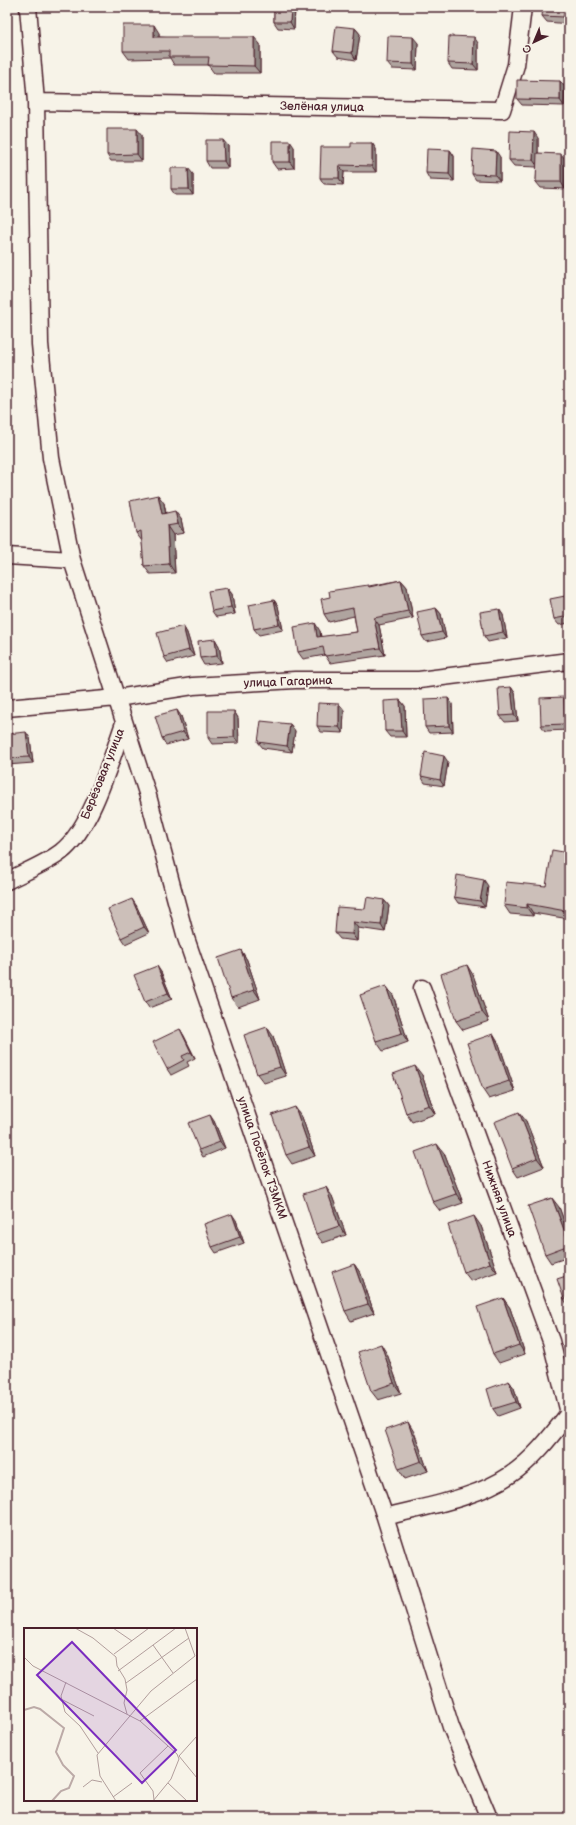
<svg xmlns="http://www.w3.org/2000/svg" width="576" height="1825" viewBox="0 0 576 1825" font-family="'Balsamiq Sans',sans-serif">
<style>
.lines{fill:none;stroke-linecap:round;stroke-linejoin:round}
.minor-casing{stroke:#4a1f2b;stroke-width:19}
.minor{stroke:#f7f3e8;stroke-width:16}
.wall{fill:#afa49f;stroke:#4a1f2b}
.shaded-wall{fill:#8f8682;stroke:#4a1f2b}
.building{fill:#ccbfb9;stroke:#4a1f2b}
.labels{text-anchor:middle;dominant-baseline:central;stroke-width:4;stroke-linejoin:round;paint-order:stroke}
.street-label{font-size:12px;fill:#4a1f2b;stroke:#f7f3e8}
.inset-river{fill:none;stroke:#bcaaa7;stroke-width:2}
.inset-road{fill:none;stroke:#b29e9c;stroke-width:1}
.view{fill:#7b2cbf;fill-opacity:0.15;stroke:#7b2cbf;stroke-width:2}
.inset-edge{fill:none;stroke:#4a1f2b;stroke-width:2}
</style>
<rect width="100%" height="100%" fill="#f7f3e8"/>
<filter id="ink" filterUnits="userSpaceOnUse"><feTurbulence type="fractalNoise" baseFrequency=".025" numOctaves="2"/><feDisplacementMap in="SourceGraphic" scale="8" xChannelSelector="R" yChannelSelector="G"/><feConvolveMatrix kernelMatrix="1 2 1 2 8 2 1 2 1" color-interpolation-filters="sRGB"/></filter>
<g filter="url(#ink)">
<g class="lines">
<defs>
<path id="minor" d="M28,7L36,102L40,344L51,458L72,560L148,796L186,938L385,1517L451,1727L489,1818
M36,102L502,110L516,65L523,7
M7,556L72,560
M7,708L117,698L193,686L295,680H419L569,661
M7,881C24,872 47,863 61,852C92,828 111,759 124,723
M422,988L551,1341L569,1413
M385,1517C426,1506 475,1499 510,1475C534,1459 552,1435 569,1413"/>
</defs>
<use href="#minor" class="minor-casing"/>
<use href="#minor" class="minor"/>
</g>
<path class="wall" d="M274,7H295L294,29L278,28L274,22Z
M569,7V24L547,22L542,16Z
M355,28L360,34L356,60L338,57L333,51Z
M159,33V37L260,44V73H214L208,65H174L170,58L129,59L123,51Z
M418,43L417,70L392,69L387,63Z
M478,43V70L452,69L448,63Z
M560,81L565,87L564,106L522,105L517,99Z
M142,135V161H111L107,155Z
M538,138V153L566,160L565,189L541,188L536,182L537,167L514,166L509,160Z
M372,143L376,149V172H344L343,185L324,184L320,178L351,147Z
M228,146V168H210L206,161Z
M294,147V168L277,169L272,162Z
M450,150L454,156V181L430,180L426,173Z
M500,157V181L476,180L472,174Z
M193,174V195H175L171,189Z
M164,503L166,513L181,519L184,533L173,535L175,573L150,574L144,566L142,541L136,533Z
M401,580L407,587L413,618L379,625L385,655L330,663L325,655L303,659L298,652L320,631L321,637L357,632L354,616L329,622L324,614L369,586Z
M227,588L232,594L235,614L216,617L212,611Z
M274,600L278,606L283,630L259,635L254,629Z
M569,602V623L559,625L554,619Z
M436,608L441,614L446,638L426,642L422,636Z
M499,609L503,615L507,638L488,642L484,636Z
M183,626L187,633L194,656L168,663L164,657Z
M215,639L219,646L222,663L204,665L200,658Z
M511,687L515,693L518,721L505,722L500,716Z
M448,698L452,704L453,732L429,733L425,727Z
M400,700L405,706L406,737H390L385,731Z
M569,703V730L545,731L541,725Z
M339,704L344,710L343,733L321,732L317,726Z
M234,711L238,718L239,743L212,744L208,738Z
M181,716L188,739L166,745L162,738Z
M290,724L295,731L292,752L263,748L258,742Z
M7,734L30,738L33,763L7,765Z
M448,762L444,786L425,783L421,776Z
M569,853V919L533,913V916L510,914L504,905L546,886Z
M488,886L485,907L458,903L454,897Z
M384,900L389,906L385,932L358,928L357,941L340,939L335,933L365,909Z
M136,905L149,933L125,944L121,938Z
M241,950L247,960L260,999L238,1007L231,998Z
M161,972L172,999L149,1008L145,1002Z
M473,975L489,1021L463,1030L456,1021Z
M386,986L393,995L408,1042L383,1051L376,1041Z
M180,1029L184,1036L195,1058L187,1062L189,1066L171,1075L167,1069Z
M273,1036L286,1076L264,1083L257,1074Z
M499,1044L515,1091L489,1099L483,1090Z
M422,1075L435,1114L412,1122L406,1113Z
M302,1117L315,1156L292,1164L286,1155Z
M214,1121L225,1148L203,1157L199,1150Z
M526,1121L544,1167L518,1177L512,1168Z
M444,1153L463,1203L440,1211L433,1202Z
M332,1196L346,1235L323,1243L316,1234Z
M559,1207L569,1235V1257L551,1263L545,1254Z
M236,1220L244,1243L216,1253L212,1247Z
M481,1226L497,1272L471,1281L464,1272Z
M354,1264L361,1274L374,1313L351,1321L345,1311Z
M569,1275V1306H568L564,1299Z
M503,1298L510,1308L525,1354L499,1363L493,1354Z
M387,1354L401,1393L378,1400L371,1391Z
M509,1381L514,1388L520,1408L498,1416L493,1409Z
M414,1432L428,1471L405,1479L399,1469Z"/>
<path class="shaded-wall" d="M291,7H295L294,29L290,22Z
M565,7H569V24L564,17Z
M154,25L159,33V45L154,37Z
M355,28L360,34L356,60L352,53Z
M254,37L260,44V73L254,66Z
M413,37L418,43L417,70L413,64Z
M474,37L478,43V70L473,64Z
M560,81L565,87L564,106L560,100Z
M137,129L142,135V161L137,154Z
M534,132L538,138V167L533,160Z
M223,140L228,146V168L224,161Z
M290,141L294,147V168L290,162Z
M372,143L376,149V172L372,166Z
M450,150L454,156V181L449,174Z
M496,151L500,157V181L495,175Z
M561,154L566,160L565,189L561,182Z
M339,165L344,172L343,185L339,178Z
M188,168L193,174V195L189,189Z
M158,495L164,503L167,522L162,514Z
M175,511L181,519L184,533L178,524Z
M167,526L173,535L175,573L169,564Z
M401,580L407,587L413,618L408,611Z
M227,588L232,594L235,614L231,607Z
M565,596L569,602V615Z
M274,600L278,606L283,630L279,624Z
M436,608L441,614L446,638L442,632Z
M499,609L503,615L507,638L503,632Z
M374,618L379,625L385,655L380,648Z
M315,623L320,631L322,645L317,637Z
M183,626L187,633L194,656L189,650Z
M215,639L219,646L222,663L217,656Z
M511,687L515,693L518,721L514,715Z
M564,697L569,703V730L565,724Z
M448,698L452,704L453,732L449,726Z
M400,700L405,706L406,737L402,731Z
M339,704L344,710L343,733L339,727Z
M177,710L181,716L188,739L183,732Z
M234,711L238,718L239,743L234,737Z
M290,724L295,731L292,752L287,746Z
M26,732L30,738L33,763L29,757Z
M444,756L448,762L444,786L440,780Z
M484,880L488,886L485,907L480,901Z
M569,893V915L566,911Z
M132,899L136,905L149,933L144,927Z
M384,900L389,906L385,932L381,925Z
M527,904L533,913V916L527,908Z
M353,922L358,928L357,941L352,934Z
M241,950L247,960L260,999L254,990Z
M467,965L473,975L489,1021L482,1012Z
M157,966L161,972L172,999L168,993Z
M386,986L393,995L408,1042L402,1033Z
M267,1027L273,1036L286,1076L280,1067Z
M180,1029L184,1036L195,1058L191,1052Z
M493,1034L499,1044L515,1091L509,1081Z
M415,1066L422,1075L435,1114L429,1105Z
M295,1107L302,1117L315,1156L309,1147Z
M519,1112L526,1121L544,1167L537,1158Z
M210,1115L214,1121L225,1148L220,1142Z
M437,1144L444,1153L463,1203L456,1194Z
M326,1187L332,1196L346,1235L339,1226Z
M552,1198L559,1207L569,1235V1243Z
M232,1214L236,1220L244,1243L240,1237Z
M474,1216L481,1226L497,1272L490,1263Z
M354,1264L361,1274L374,1313L368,1304Z
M503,1298L510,1308L525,1354L519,1345Z
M381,1344L387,1354L401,1393L394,1383Z
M509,1381L514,1388L520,1408L516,1402Z
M408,1422L414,1432L428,1471L421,1461Z"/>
<path class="building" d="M274,7H291L290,22H274Z
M543,7H565L564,17L542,16Z
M123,25H154V37H254V66L208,65L209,57H169V51H123Z
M336,26L355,28L352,53L333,51Z
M388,36L413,37V64L387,63Z
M449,36L474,37L473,64L448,63Z
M517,80L560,81V100L517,99Z
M107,129H137V154L107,155Z
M510,131L534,132L533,160H509Z
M206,140H223L224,161H206Z
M272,141H290V162H272Z
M351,143H372V166L339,165V178H320L321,147H351Z
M427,149L450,150L449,174L426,173Z
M473,149L496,151L495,175L472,174Z
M537,153L561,154V182H536Z
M171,168H188L189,189H171Z
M158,495L162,514L175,511L178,524L167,526L169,564L144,566L141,531L136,533L130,501Z
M401,580L408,611L374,618L380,648L325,656L323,647L298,652L294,627L315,623L317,637L357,632L353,608L324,614L321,599L330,597L329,591L368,585L369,587Z
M227,588L231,607L212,611L208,591Z
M565,596L569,616L554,619L550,599Z
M274,600L279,624L254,629L249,605Z
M436,608L442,632L422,636L417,612Z
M499,609L503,632L484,636L480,612Z
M183,626L189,650L164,657L157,633Z
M215,639L217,656L200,658L198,641Z
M511,687L514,715L500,716L498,688Z
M564,697L565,724L541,725L540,698Z
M448,698L449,726L425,727L424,699Z
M400,700L402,731H385L384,701Z
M318,703L339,704V727L317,726Z
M177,710L183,732L162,738L155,716Z
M208,711H234V737L208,738Z
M261,721L290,724L287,746L258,742Z
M26,732L29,757L7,758V734Z
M425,752L444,756L440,780L421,776Z
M552,850L569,853V893L566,911L527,904V908L504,905L506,882L546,886Z
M457,875L484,880L480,901L454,897Z
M367,897L384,900L381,925L353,922L352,934L335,933L337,907L365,909Z
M132,899L144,927L121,938L108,909Z
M241,950L254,990L231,998L218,958Z
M467,965L482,1012L456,1021L441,974Z
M157,966L168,993L145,1002L134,975Z
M386,986L402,1033L376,1041L360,995Z
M267,1027L280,1067L257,1074L244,1035Z
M180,1029L191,1052L182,1056L184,1060L167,1069L153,1042Z
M493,1034L509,1081L483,1090L467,1043Z
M415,1066L429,1105L406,1113L393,1074Z
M295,1107L309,1147L286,1155L272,1115Z
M519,1112L537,1158L512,1168L494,1122Z
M210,1115L220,1142L199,1150L188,1123Z
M437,1144L456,1194L433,1202L415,1152Z
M326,1187L339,1226L316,1234L303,1194Z
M552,1198L569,1243V1245L545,1254L528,1206Z
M232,1214L240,1237L212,1247L204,1224Z
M474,1216L490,1263L464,1272L448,1225Z
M354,1264L368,1304L345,1311L332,1272Z
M569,1275V1298L564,1299L557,1279Z
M503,1298L519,1345L493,1354L477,1307Z
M381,1344L394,1383L371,1391L358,1352Z
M509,1381L516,1402L493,1409L487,1389Z
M408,1422L421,1461L399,1469L385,1430Z"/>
</g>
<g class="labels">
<g class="street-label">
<text transform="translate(322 107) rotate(1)">Зелёная улица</text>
<text transform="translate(288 682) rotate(-2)">улица Гагарина</text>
<text transform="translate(103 774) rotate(-68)">Берёзовая улица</text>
<text transform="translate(262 1158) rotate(71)">улица Посёлок ТЗМКМ</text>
<text transform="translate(499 1199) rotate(70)">Нижняя улица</text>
</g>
</g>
<g transform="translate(24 1628)">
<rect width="173" height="173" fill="#f7f3e8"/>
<path class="inset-river" d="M0,82L10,79L16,81L40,100L32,124L39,137L50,148L45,160L37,163L28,173"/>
<path class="inset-road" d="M51,0L69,10L92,29L93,38L101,51L103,62L100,75L103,86M89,0L108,13M129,17L149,45M90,26L125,0M0,29L9,38L116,93L153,126L155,131L147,151L129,173M94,43L152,0M42,54L37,68L41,84L56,98L74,125M102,55L165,10M37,71L70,88M116,93L173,51M173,108L155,128L173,150M144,155L163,173M59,159L68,152L78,154M89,169L108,155M130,172L129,163L116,145L144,118M92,173L76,148L73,127L127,63L171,28L161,0"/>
<path class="view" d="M48,14L152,122L118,155L13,47Z"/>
<rect width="173" height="173" class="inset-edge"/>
</g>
<rect width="576" height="1825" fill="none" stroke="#f7f3e8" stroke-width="24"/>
<rect x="12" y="12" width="552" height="1801" fill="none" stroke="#4a1f2b" stroke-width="1.5" filter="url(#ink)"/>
<g transform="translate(534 42) rotate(224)" stroke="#f7f3e8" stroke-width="3" paint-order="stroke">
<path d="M0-3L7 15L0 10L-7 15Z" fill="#4a1f2b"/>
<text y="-6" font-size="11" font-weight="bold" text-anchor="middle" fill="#4a1f2b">С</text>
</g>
</svg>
